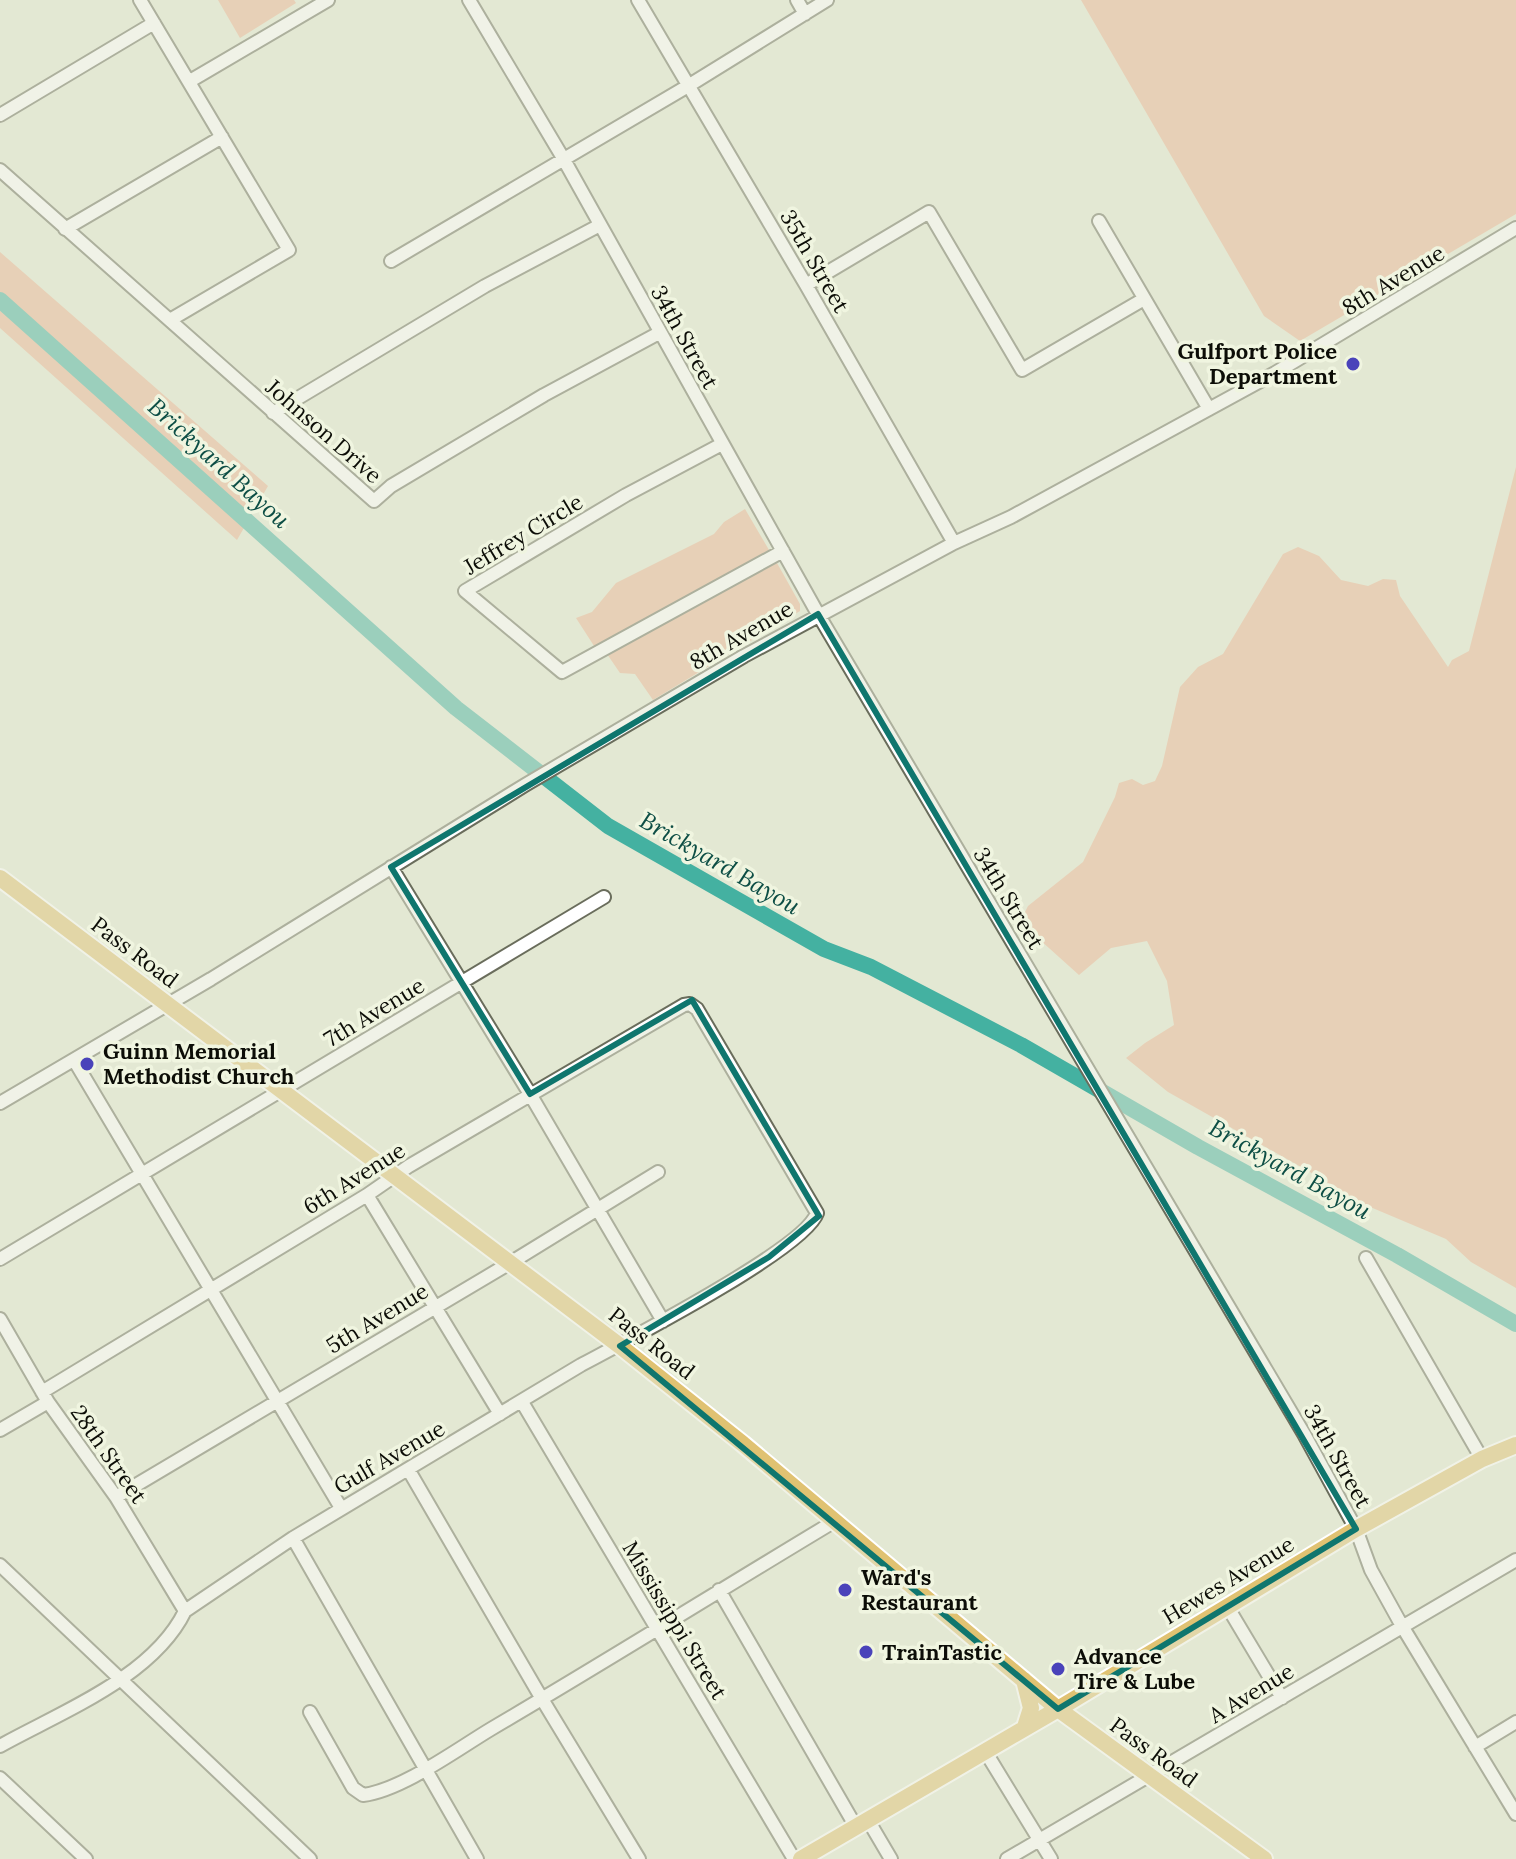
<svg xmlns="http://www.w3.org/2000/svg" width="1516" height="1859" viewBox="0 0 1516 1859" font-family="Lora,serif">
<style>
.green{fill:#ebb494}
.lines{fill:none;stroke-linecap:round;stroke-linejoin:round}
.river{stroke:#44b1a1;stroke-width:16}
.minor-casing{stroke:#6a6d5c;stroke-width:16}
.major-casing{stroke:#fff;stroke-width:20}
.minor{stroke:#fff;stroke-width:12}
.major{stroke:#e0c272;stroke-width:16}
.marked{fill:none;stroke:#0f766e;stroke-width:6;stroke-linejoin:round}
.poi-dot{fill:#4a43ba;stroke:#f0f5e0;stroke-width:3}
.labels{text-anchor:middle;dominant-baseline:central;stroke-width:7;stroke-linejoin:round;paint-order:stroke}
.street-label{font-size:22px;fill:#0c0d07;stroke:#f0f5e0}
.poi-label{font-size:22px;font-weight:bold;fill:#0c0d07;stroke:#f0f5e0;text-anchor:start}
.water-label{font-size:24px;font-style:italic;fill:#0d4e45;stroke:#f0f5e0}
</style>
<rect width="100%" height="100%" fill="#e3e8d3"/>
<path class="green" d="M218,0H294L296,3L240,38Z
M1081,0H1516V214L1300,341L1264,316Z
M0,252L268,486L237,540L0,328Z
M1516,467V1288L1471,1262L1446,1239L1356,1201L1317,1176L1168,1092L1126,1058L1145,1043L1174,1025L1167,981L1147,941L1111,948L1079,975L1020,922L1028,906L1083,862L1115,797L1119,783L1132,779L1143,785L1155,781L1162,766L1180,687L1198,667L1223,654L1283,554L1298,547L1319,556L1341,580L1368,586L1383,579L1396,580L1400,596L1448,667L1452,660L1469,651Z
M745,509L769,550L596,649L576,618L592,612L616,583L714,534L724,522Z
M777,563L800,604V611L653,700L635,674L620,673L607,654L661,623Z"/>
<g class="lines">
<path class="river" d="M0,300L456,708L608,826L824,949L871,967L1021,1045L1198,1147L1397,1255L1516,1324"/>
<defs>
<path id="minor" d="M140,0L289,250L170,320
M469,0L563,158L818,614L1304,1434L1356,1529L1371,1570L1402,1626L1516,1814
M638,0L806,285L954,543
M797,0L805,14
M190,81L328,0
M0,115L154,23
M0,170L374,501L391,486L544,395L659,333
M1099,221L1209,409
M65,229L222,137
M391,261L688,86L827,0
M806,285L929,212L1022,370L1144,299
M273,413L485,286L600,225
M722,444L626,495L465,591L562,672L783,551
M391,867L530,1094L663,1321
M74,1060L341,1508
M0,1103L211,979L525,785L744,656L954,543L1011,517L1275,373L1516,228
M367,1195L500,1414
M1366,1258L1482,1459
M0,1259L604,897
M0,1319L48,1402L116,1497L185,1611
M522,1402L794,1859
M0,1430L48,1402
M408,1469L542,1699L639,1859
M116,1497L510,1263L658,1172
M293,1538L477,1859
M0,1565L310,1859
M719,1590L856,1827
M1227,1606L1282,1698
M310,1712L353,1788L363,1795C402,1790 456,1750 491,1729C607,1661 720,1590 835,1521
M0,1746C61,1712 153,1677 185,1611L293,1538L581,1365C622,1343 805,1249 817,1213L697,1009L690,1004L684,1005L409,1166L367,1195L42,1392
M1475,1747L1516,1722
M985,1751L1051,1859
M0,1778L86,1859
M868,1820L891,1859
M1007,1859L1516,1560"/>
<path id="major" d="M0,878L620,1346L743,1444L1058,1709L1264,1859
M1024,1680L1031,1708L1025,1727
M801,1859L1058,1709L1356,1529L1482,1459L1516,1445"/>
</defs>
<use href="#minor" class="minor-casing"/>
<use href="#major" class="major-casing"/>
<use href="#minor" class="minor"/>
<use href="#major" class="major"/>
</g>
<path d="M0 0H1516V1859H0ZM818,614L1356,1529L1058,1709L620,1346L769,1257L819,1216L692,1000L530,1094L391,867Z" fill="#e3e8d3" fill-opacity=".55" fill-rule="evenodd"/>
<path class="marked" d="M818,614L1356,1529L1058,1709L620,1346L769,1257L819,1216L692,1000L530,1094L391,867Z"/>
<g class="poi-dot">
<circle cx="1353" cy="364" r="8"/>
<circle cx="87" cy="1064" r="8"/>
<circle cx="845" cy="1590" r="8"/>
<circle cx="866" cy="1652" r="8"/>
<circle cx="1058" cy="1669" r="8"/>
</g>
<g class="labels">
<g class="street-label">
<text transform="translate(815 261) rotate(60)">35th Street</text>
<text transform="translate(1393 280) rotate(-31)">8th Avenue</text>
<text transform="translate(685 337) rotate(61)">34th Street</text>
<text transform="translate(324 431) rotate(41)">Johnson Drive</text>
<text transform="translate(523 534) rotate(-31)">Jeffrey Circle</text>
<text transform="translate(741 635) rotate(-30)">8th Avenue</text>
<text transform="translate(1009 898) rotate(59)">34th Street</text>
<text transform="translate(135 952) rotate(37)">Pass Road</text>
<text transform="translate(374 1012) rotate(-31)">7th Avenue</text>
<text transform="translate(354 1178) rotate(-32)">6th Avenue</text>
<text transform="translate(377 1318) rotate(-31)">5th Avenue</text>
<text transform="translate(652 1343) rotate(38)">Pass Road</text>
<text transform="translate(109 1454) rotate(55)">28th Street</text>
<text transform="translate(1338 1456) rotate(61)">34th Street</text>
<text transform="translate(389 1457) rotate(-30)">Gulf Avenue</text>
<text transform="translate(1228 1580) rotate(-31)">Hewes Avenue</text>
<text transform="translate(675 1620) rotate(59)">Mississippi Street</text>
<text transform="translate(1251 1693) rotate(-31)">A Avenue</text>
<text transform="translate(1154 1752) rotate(36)">Pass Road</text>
</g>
<g class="poi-label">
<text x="1337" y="351" text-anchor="end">Gulfport Police<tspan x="1337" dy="25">Department</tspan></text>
<text x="103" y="1051">Guinn Memorial<tspan x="103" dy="25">Methodist Church</tspan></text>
<text x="861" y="1577">Ward's<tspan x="861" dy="25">Restaurant</tspan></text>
<text x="882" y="1652">TrainTastic</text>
<text x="1074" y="1656">Advance<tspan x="1074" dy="25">Tire &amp; Lube</tspan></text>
</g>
<g class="water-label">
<text transform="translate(219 463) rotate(42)">Brickyard Bayou</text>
<text transform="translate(720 863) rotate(30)">Brickyard Bayou</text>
<text transform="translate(1290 1169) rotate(29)">Brickyard Bayou</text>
</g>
</g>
</svg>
